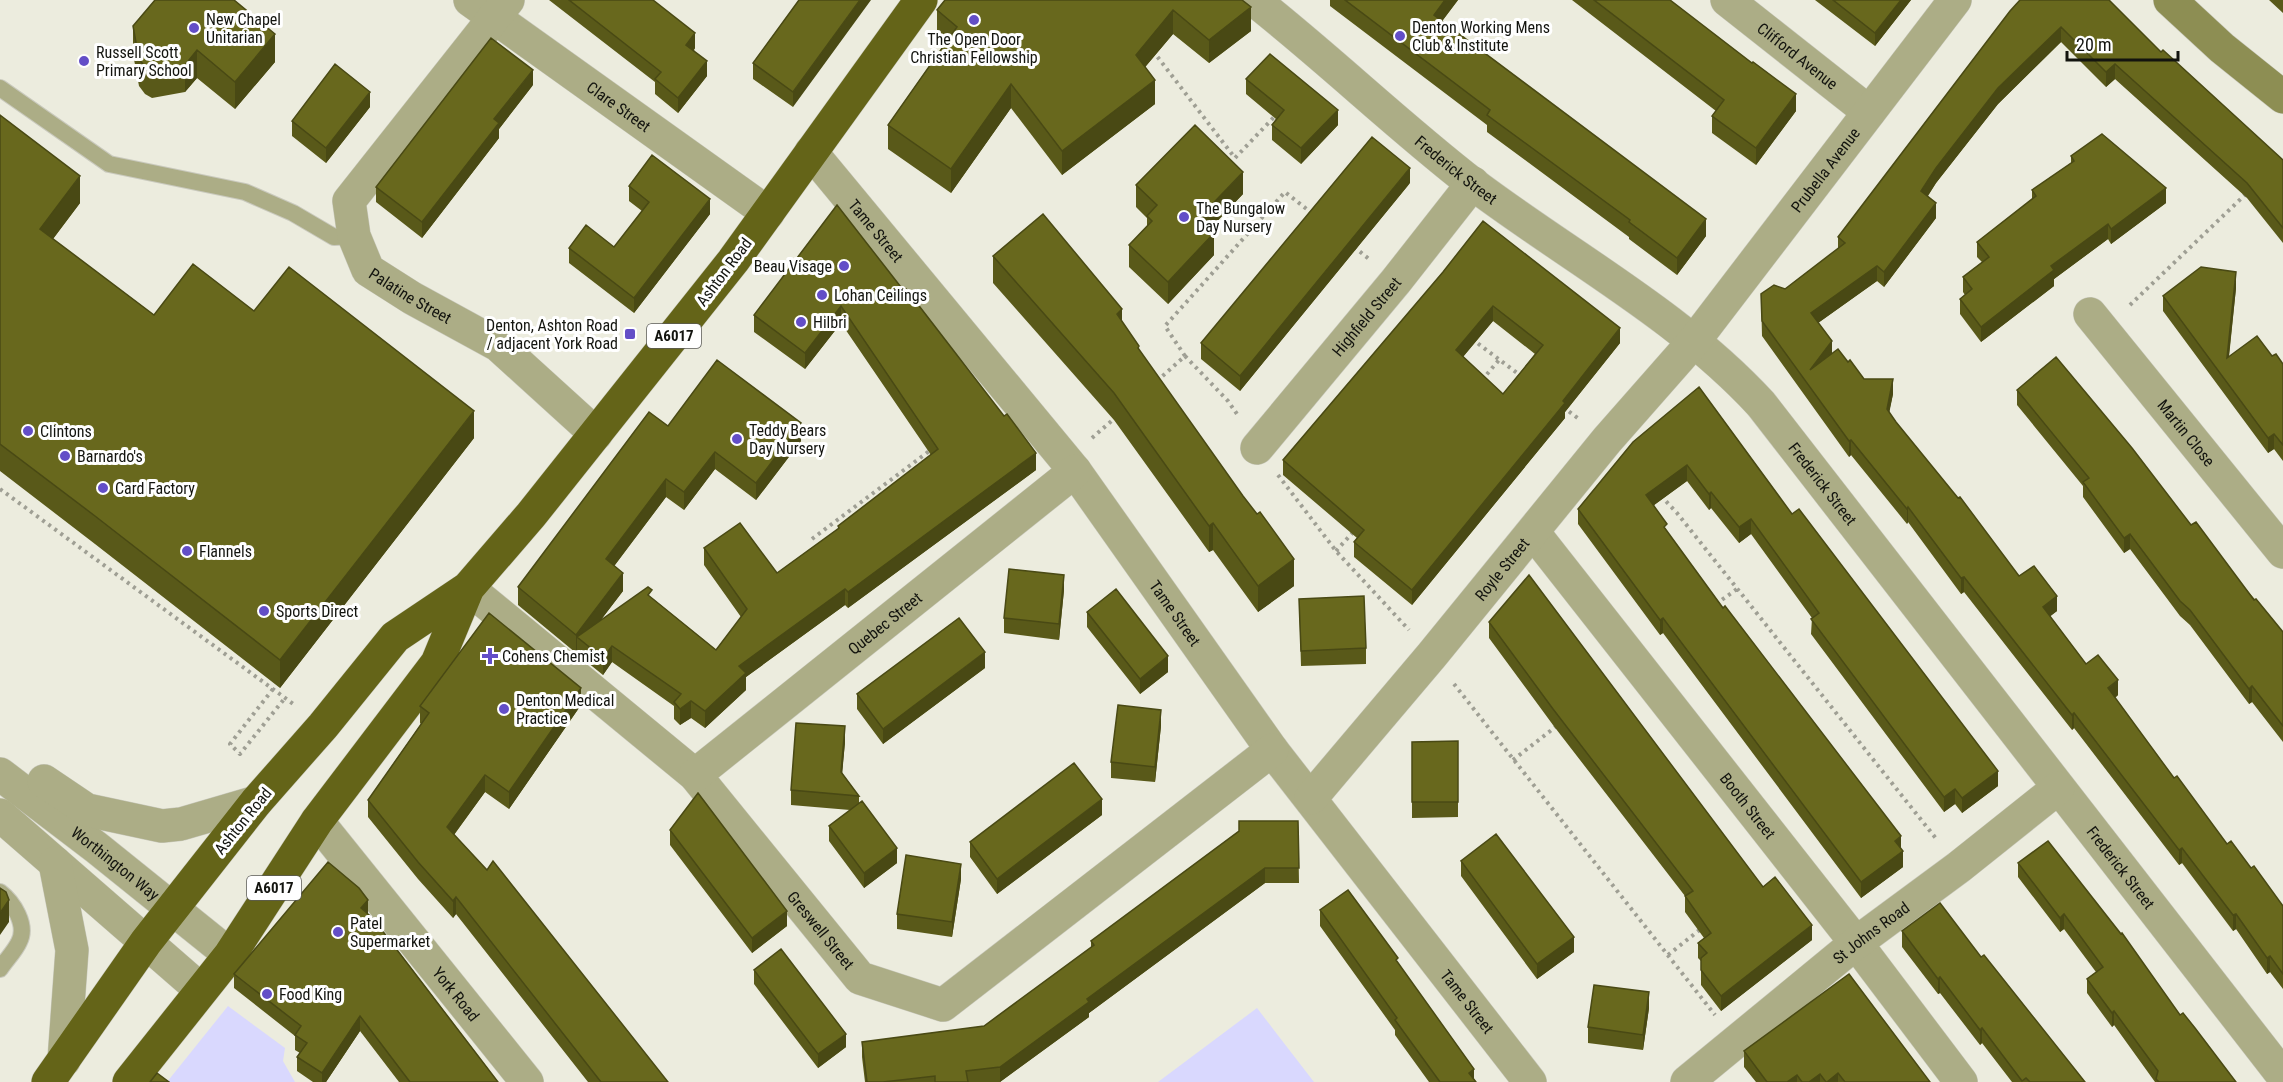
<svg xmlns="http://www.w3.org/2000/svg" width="2283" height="1082" viewBox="0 0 2283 1082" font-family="'Roboto Condensed',sans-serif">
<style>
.green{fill:#d9d8fe}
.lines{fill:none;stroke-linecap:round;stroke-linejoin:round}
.lane-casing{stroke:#c9c9bd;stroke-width:18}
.street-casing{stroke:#c9c9bd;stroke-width:34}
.secondary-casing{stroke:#c9c9bd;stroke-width:34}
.highway-casing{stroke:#c9c9bd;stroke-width:34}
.path{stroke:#9f9f94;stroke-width:4;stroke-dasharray:3 4.5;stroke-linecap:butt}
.lane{stroke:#acad86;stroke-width:16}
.street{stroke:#acad86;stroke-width:33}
.secondary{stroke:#8d8e53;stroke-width:33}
.highway{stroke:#646418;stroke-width:33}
.wall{fill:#595919;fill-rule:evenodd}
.shaded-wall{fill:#494914}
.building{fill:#68681d;stroke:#494914;stroke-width:1.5;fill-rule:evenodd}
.poi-dot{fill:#634ec7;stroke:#fff;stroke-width:2}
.labels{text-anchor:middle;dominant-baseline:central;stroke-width:6;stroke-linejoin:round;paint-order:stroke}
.shield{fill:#fff;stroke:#5a5a57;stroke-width:1.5}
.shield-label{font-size:15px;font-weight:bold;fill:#13140f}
.poi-label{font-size:16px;fill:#13140f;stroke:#fff;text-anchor:start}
.street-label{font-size:16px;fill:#13140f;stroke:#fff}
</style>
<rect width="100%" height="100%" fill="#ececde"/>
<path class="green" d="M228,1006L285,1048L283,1061L295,1082H167Z
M1257,1008L1314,1082H1158Z"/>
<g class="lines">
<defs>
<path id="lane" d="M0,88L109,164L245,192L293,213L334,237L354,236
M0,892C13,902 28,925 19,942C15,951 6,960 0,969"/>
<g id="street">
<path id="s1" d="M470,0L768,213"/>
<path id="s2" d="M508,0L349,201L354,236L368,270L412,298L498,345L596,434"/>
<path id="s3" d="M1254,0C1329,59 1398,126 1473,184C1570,257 1679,315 1761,404L2283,1076"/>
<path id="s4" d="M1727,0L1869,112"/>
<path id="s5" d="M811,152L1075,471L1272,750L1530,1082"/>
<path id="s6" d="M2090,314L2283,552"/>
<path id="s7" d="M1257,448L1396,281L1473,183"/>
<path id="s8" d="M1533,532L1856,943L1961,1082"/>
<path id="s9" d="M468,588L695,775L860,978L943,1005L1272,750"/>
<path id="s10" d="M0,774L97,848L230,955"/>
<path id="s11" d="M695,775L1075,471"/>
<path d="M44,781L87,810L162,826L181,824L256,802"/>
<path id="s12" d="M1311,798L1432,655L1607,440L1695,340L1955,0"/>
<path d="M0,815L201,990"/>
<path id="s13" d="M317,821L527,1082"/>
<path d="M55,863L72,950L64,1060"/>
<path id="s14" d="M1687,1082L1856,943L1959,867L2058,788"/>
</g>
<path id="secondary" d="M2170,0L2222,48L2283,97"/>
<path id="highway" d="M48,1082L146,942L256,802L323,726L395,637L468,588L531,515L733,261L921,0
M129,1082L230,955L317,821L437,663L468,588"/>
</defs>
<use href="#lane" class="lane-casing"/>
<use href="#street" class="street-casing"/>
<use href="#secondary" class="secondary-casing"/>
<use href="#highway" class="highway-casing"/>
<path class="path" d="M1153,51L1235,158L1276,115
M1354,247L1369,259
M2130,305L2248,192
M1472,339L1521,376
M1185,356L1165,326L1285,192L1313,214
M1482,380L1499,360
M1157,381L1185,356L1228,401L1239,417
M1563,407L1579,419
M1092,438L1116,417
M1278,475L1336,551L1409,630
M0,489L296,706
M1661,496L1677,513L1938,841
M812,539L932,449
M1336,551L1355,530
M1716,604L1737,589
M1454,684L1715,1015
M273,689L230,744L240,754L285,698
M1513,760L1558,725
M1668,955L1702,928"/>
<use href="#lane" class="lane"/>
<use href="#street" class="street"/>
<use href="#secondary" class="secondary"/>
<use href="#highway" class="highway"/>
</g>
<path class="wall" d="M549,0H653L695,48L694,50L707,76L678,113L655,94V82Z
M799,0L793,107L753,79V63Z
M1242,0L1251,31L1209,63L1173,34L1145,67L1155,104L1062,175L1011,108L951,193L888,149V125L946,42L937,33V10Z
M1330,0H1458L1442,21L1706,236L1677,275L1629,239V237L1487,132V125L1330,6Z
M1572,0H1670L1796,111L1756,165L1712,133V116L1716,111Z
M1815,0H1911L1875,46Z
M2269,0H2283V13Z
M2010,11L2161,52L2283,160V243L2247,198L2115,79L2106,87L2061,42L1998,104L1936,183L1928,196L1936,218L1884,287L1877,281L1818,323L1832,353L1848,362L1864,379L1893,394L1889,412L1896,422L2019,576L2057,611L2050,616L2086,664L2118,695L2115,698L2174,778L2227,844L2251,868L2283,906V989L2270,972L2267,974L2236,929L2233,931L2182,863L2179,865L2074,728L2072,730L1964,592L1961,594L1908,522L1907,524L1851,455L1849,457L1762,336L1761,294L1785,289L1838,249V237Z
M133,26L275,62L235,109L197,78L185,92L152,98L145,94L139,86L133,54Z
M1246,79L1338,125L1301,164L1272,140V125L1276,119L1246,94Z
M533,85L499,129V138L422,238L376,202V187Z
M370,107L326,163L292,136V121Z
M0,115L80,203L53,239L154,315L254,311L474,438L280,688L95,544L0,471Z
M2071,156L2166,203L2111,244L2108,239L2054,279V286L1981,342L1960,314V299L1965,295L1963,292V277L1982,262L1977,257V242L2032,199V190L2071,164Z
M1410,183L1240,391L1201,359V343Z
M1136,185L1243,194L1210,229L1214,255L1168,304L1129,267V245L1147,226V218L1136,207Z
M629,186L710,214L634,313L569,263V248L614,247L642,211L629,201Z
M837,205L1036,470L848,608L845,605L746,677V690L705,728L691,718L680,725L674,719V706L612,662L603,675L577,654V651L576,653L518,605V587L668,426L801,441L756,500L715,469L684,510L666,497L614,566L623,591L600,621L652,598L716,650L741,617L704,565V548L777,573L838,529V526L931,455L841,323L805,369L754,332V315Z
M993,256L1122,322L1139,350L1294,586L1258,612L1213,550L1209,552L1114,420L993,283Z
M1443,272L1620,343L1565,412V418L1412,605L1354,557V542L1357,538L1283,475V460ZM1493,321L1535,354L1503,394L1463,357Z
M2236,288L2229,357L2272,356L2283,364V461L2274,449L2268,453L2163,311V296Z
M1699,387L1792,514L1998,786L1962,813L1955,804L1944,812L1811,634L1812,618L1751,534L1739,543L1711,508L1709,510L1687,481L1654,505L1667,532L1901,849L1903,867L1861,898L1663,633L1660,635L1578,524V509Z
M2017,390L2191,525L2283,632V742L2252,702L2249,704L2190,625L2180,616L2130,549L2124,553L2083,497V486L2017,405Z
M1064,590L1059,640L1004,633V618Z
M1299,599L1366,648V664L1301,666Z
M1087,612L1168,672L1140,694L1087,627Z
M1489,622L1763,887L1812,940L1721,1011L1701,985V961L1698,958V943L1704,938L1685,912V896L1553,725L1489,638Z
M985,668L883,744L857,709V694Z
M581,705L509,809L485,792L454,835L668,1082H588L456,914L453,918L418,879L368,817V800L421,724L420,723V706Z
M1161,726L1155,782L1111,778V762Z
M1458,741V817L1412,818V742Z
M845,742L842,773L859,796V803L897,863L864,888L829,841V826L850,810L791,805V790Z
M1102,815L997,894L970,857V842Z
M1298,821L1299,883H1265L1089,1013V1017L1000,1082H865L862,1057V1042L984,1026L1091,948V941Z
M670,830L787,926L752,953L670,845Z
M1461,861L1574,952L1537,979L1461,876Z
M2018,863L2180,1015L2236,1082H2155L2114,1025L2112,1027L2087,993V979L2096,972L2064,929L2060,932L2018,877Z
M961,879L952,937L897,929V914Z
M1320,910L1398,964L1476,1082H1429L1395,1035V1030L1320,926Z
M368,914L383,931L498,1082H399L360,1031L326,1082H313L297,1071V1057L300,1053L295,1050V1036L234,988V974Z
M1902,931L1981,957L2085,1082H2012L1982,1043L1980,1045L1940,993L1938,994L1902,947Z
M754,970L846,1047L818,1068L754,984Z
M1649,1008L1643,1050L1588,1043V1027Z
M1744,1051L1930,1082H1756L1744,1067Z"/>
<path class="shaded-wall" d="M860,0H871L793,107V92Z
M1445,0H1458L1434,32V15Z
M1901,0H1911L1875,46V33Z
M1251,7V31L1209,63V40Z
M1173,10V34L1136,78V55Z
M2061,27V42L1998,104L1936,183L1921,206V191L1936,168L1998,88Z
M695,33V48L686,60V45Z
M275,34V62L235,109V82Z
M197,50V78L185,92V65Z
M707,61V76L678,113V98Z
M2115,64V79L2106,87V72Z
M533,70V85L499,129V138L422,238V222L494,119Z
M1155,80V104L1062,175V151Z
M1011,84V108L951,193V169Z
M370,92V107L326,163V148Z
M1796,94V111L1756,165V148Z
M1338,110V125L1301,164V148Z
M1410,168V183L1240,391V376Z
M1243,172V194L1199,240V218Z
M80,176V203L40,256V229Z
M2166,188V203L2111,244V229Z
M710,199V214L634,313V298Z
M1936,203V218L1884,287V272Z
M1706,219V236L1677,275V258Z
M2108,224V239L2054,279V286L1981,342V327L2051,266Z
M1214,233V255L1168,304V282Z
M1877,266V281L1811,328V313Z
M2236,272V288L2227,373V358Z
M841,306V323L805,369V353Z
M1493,306V321L1456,365V350Z
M1122,309V335L1117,314Z
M1620,328V343L1565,412V418L1412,605V590Z
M1832,341V356L1810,370Z
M1893,379V394L1887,424V409Z
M474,411V438L280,688V660Z
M801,423V441L756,500V483Z
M2274,434V449L2268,453V438Z
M1851,440V455L1849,457V441Z
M715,452V469L684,510V492Z
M1036,453V470L848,608V592Z
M1687,465V481L1646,511V495Z
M666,479V497L606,577V559Z
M1711,492V508L1709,510V494Z
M1908,507V522L1907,524V509Z
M1751,519V534L1739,543V527Z
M1213,523V550L1209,552V526Z
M2130,534V549L2124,553V538Z
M1294,559V586L1258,612V586Z
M623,573V591L584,642L577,637V651L576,653V635Z
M1064,575V590L1059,640V624Z
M1964,577V592L1961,594V578Z
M845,589V605L746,677V690L705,728V711L739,666Z
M2057,596V611L2043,622V607Z
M1663,618V633L1660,635V620Z
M612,646V662L603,675V658Z
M985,652V668L883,744V729Z
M1168,656V672L1140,694V679Z
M2118,680V695L2108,703V688Z
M2252,686V702L2249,704V689Z
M581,688V705L509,809V792Z
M691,701V718L680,725V709Z
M1161,710V726L1155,782V767Z
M2074,713V728L2072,730V715Z
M845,726V742L841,787V772Z
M1998,771V786L1962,813V798Z
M485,775V792L447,844V827Z
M1955,789V804L1944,812V797Z
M1102,799V815L997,894V879Z
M1901,836V851L1895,841Z
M897,848V863L864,888V873Z
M2182,848V863L2179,865V850Z
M1903,851V867L1861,898V882Z
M961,864V879L952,937V922Z
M1265,868V883L1089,1013V1017L1000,1082V1067L1087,999Z
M456,897V914L453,918V901Z
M9,900V922L0,935V913Z
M368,900V914L361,908Z
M787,911V926L752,953V938Z
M2064,914V929L2060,932V918Z
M2236,914V929L2233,931V915Z
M1812,925V940L1721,1011V996Z
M1574,937V952L1537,979V964Z
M2270,956V972L2267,974V958Z
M1940,977V993L1938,994V979Z
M1649,992V1008L1643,1050V1035Z
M2114,1011V1025L2112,1027V1013Z
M360,1016V1031L326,1082H322V1073Z
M1982,1028V1043L1980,1045V1030Z
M846,1034V1047L818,1068V1054Z
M1474,1069V1082L1469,1073Z
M1838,1073V1082H1827Z
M1820,1074V1082H1809Z
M1797,1075V1082H1787Z"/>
<path class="building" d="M155,0H234L275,34L235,82L197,50L185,65L152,70L145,67L139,59L133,26Z
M569,0H653L695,33L686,45L707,61L678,98L655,79L661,72Z
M799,0H860L793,92L753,63Z
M945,0H1242L1251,7L1209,40L1173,10L1136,55L1155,80L1062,151L1011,84L951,169L888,125L957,27L937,10Z
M1345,0H1445L1434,15L1706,219L1677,258L1629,222L1630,220L1487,115L1490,110Z
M1594,0H1670L1752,63L1753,62L1796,94L1756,148L1712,116L1724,100Z
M1833,0H1901L1875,33Z
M2020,0H2109L2161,52L2163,50L2283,160V228L2247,183L2115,64L2106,72L2061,27L1998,88L1936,168L1921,191L1936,203L1884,272L1877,266L1811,313L1832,341L1810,370L1838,349L1848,362L1850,360L1864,379H1893L1887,409L1896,422L1958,498L1960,497L2019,576L2034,566L2057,596L2043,607L2086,664L2098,655L2118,680L2108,688L2174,778L2177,776L2227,844L2231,841L2251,868L2254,866L2283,906V974L2270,956L2267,958L2236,914L2233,915L2182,848L2179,850L2074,713L2072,715L1964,577L1961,578L1908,507L1907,509L1851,440L1849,441L1762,321L1761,294L1774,285L1785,289L1845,243L1838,237L2010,11Z
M491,38L533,70L494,119L499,123L422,222L376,187Z
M1270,54L1338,110L1301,148L1272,125L1284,110L1246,79Z
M335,64L370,92L326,148L292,121Z
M0,115L80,176L40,229L154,315L193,264L254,311L289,267L474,411L280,660L95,516L0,444Z
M1195,125L1243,172L1199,218L1214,233L1168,282L1129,245L1152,221L1147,216L1157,205L1136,185Z
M2102,134L2166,188L2111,229L2108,224L2051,266L2054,270L1981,327L1960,299L1972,289L1963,277L1989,257L1977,242L2036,196L2032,190L2074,161L2071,156Z
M1372,137L1410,168L1240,376L1201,343Z
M652,155L710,199L634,298L569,248L586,225L614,247L649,202L629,186Z
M837,205L904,291L906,289L1004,416L1007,414L1036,453L848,592L845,589L739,666L746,673L705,711L691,701L680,709L674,702L681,694L612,646L603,658L577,637L648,587L652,590L648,595L716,650L747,609L704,548L740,523L777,573L839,528L838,526L938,449L841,306L805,353L754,315Z
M1043,214L1122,309L1117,314L1139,346L1138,348L1243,496L1257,514L1260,512L1294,559L1258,586L1213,523L1209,526L1114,393L993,256Z
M1483,221L1620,328L1563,401L1565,403L1412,590L1354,542L1364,530L1283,460L1443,272ZM1493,306L1543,345L1503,394L1456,350Z
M2201,267L2236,272L2227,358L2257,336L2272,356L2276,354L2283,364V445L2274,434L2268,438L2163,296Z
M2056,357L2132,448L2191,525L2196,522L2254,600L2256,599L2283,632V726L2252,686L2249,689L2190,610L2180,601L2130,534L2124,538L2083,482L2089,478L2017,390Z
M717,360L801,423L756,483L715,452L684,492L666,479L606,559L623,573L576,635L518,587L649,412L668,426Z
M1699,387L1792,514L1799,509L1998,771L1962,798L1955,789L1944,797L1811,619L1819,613L1751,519L1739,527L1711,492L1709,494L1687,465L1646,495L1667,524L1664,527L1723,608L1725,606L1901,836L1895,841L1903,851L1861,882L1663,618L1660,620L1578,509L1633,442Z
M1009,569L1064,575L1059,624L1004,618Z
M1529,575L1763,887L1775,877L1812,925L1721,996L1701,970V958L1707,953L1698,943L1711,933L1685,896L1693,891L1553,709L1489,622Z
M1116,589L1168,656L1140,679L1087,612Z
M1364,596L1366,648L1301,651L1299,599Z
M489,613L581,688L509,792L485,775L447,827L487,870L493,861L668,1082H601L456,897L453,901L418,862L368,800L429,713L420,706Z
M959,618L985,652L883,729L857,694Z
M1118,705L1161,710L1155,767L1111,762Z
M796,723L845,726L841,772L859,796L791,790Z
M1458,741V802H1412V742Z
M1074,763L1102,799L997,879L970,842Z
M698,793L787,911L752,938L670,830Z
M862,801L897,848L864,873L829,826Z
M1239,821H1298L1299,868H1265L1087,999L1089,1002L1000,1067L966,1071L968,1082H935V1076L883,1082H867L862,1042L984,1026L1094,945L1091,941L1239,831Z
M1496,834L1574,937L1537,964L1461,861Z
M2048,841L2121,934L2122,933L2180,1015L2183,1013L2195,1028L2236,1082H2159L2156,1079L2158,1071L2114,1011L2112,1013L2087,979L2103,967L2064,914L2060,918L2018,863Z
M906,855L961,864L952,922L897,914Z
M328,862L359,888L368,900L361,908L383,927L381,929L498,1082H410L360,1016L322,1073L297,1057L307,1043L295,1035L301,1026L234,974Z
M0,888L6,892L9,900L0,913Z
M1348,890L1398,958L1396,960L1474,1069L1469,1073L1476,1082H1440L1395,1020L1397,1018L1320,910Z
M1940,903L1981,957L1984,955L2085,1082H2030L2026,1078L2022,1081L1982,1028L1980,1030L1940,977L1938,979L1902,931Z
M781,949L846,1034L818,1054L754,970Z
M1849,974L1930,1082H1845L1838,1073L1827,1082H1826L1820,1074L1809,1082H1802L1797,1075L1787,1082H1767L1744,1051Z
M1594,985L1649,992L1643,1035L1588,1027Z
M157,1073L169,1082H150Z"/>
<g class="poi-dot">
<circle cx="974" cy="20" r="6"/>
<circle cx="194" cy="28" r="6"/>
<circle cx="1400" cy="36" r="6"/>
<circle cx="84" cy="61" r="6"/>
<circle cx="1184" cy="217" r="6"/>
<circle cx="844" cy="266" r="6"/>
<circle cx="822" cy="295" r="6"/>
<circle cx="801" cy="322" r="6"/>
<rect x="624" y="328" width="12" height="12" rx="3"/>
<circle cx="28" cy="431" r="6"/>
<circle cx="737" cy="439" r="6"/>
<circle cx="65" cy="456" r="6"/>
<circle cx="103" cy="488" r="6"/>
<circle cx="187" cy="551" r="6"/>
<circle cx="264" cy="611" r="6"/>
<path d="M487 647h6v6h6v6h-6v6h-6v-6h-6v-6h6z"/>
<circle cx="504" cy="709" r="6"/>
<circle cx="338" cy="932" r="6"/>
<circle cx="267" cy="994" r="6"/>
</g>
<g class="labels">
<g class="shield">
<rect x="647" y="324" width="54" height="24" rx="4.5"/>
<rect x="247" y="876" width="54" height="24" rx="4.5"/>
</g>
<g class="shield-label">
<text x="674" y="336">A6017</text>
<text x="274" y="888">A6017</text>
</g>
<g class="poi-label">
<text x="206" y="19">New Chapel<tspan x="206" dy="18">Unitarian</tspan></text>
<text x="1412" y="27">Denton Working Mens<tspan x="1412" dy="18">Club &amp; Institute</tspan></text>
<text x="974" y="39" text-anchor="middle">The Open Door<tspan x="974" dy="18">Christian Fellowship</tspan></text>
<text x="96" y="52">Russell Scott<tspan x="96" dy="18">Primary School</tspan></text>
<text x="1196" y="208">The Bungalow<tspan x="1196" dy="18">Day Nursery</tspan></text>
<text x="832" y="266" text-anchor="end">Beau Visage</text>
<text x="834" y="295">Lohan Ceilings</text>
<text x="813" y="322">Hilbri</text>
<text x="618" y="325" text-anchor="end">Denton, Ashton Road<tspan x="618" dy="18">/ adjacent York Road</tspan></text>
<text x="749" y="430">Teddy Bears<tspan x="749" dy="18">Day Nursery</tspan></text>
<text x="40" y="431">Clintons</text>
<text x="77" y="456">Barnardo's</text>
<text x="115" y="488">Card Factory</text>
<text x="199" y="551">Flannels</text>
<text x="276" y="611">Sports Direct</text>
<text x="502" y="656">Cohens Chemist</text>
<text x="516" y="700">Denton Medical<tspan x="516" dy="18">Practice</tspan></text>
<text x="350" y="923">Patel<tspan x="350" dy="18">Supermarket</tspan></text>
<text x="279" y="994">Food King</text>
</g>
<g class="street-label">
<text stroke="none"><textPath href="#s4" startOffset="90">Clifford Avenue</textPath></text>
<text stroke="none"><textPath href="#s1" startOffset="183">Clare Street</textPath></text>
<text stroke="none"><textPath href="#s3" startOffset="264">Frederick Street</textPath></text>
<text stroke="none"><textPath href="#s12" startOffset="812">Prubella Avenue</textPath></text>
<text stroke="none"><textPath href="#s5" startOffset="102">Tame Street</textPath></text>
<text transform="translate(724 272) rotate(-53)">Ashton Road</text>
<text stroke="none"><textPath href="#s2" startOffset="378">Palatine Street</textPath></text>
<text stroke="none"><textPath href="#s7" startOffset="171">Highfield Street</textPath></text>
<text stroke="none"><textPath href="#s6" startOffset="153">Martin Close</textPath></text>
<text stroke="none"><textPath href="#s3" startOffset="750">Frederick Street</textPath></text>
<text stroke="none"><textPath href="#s12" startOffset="298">Royle Street</textPath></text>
<text stroke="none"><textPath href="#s5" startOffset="588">Tame Street</textPath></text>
<text stroke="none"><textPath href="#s11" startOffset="243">Quebec Street</textPath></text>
<text stroke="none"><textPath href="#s8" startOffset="348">Booth Street</textPath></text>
<text transform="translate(243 821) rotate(-51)">Ashton Road</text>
<text stroke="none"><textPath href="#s10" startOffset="146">Worthington Way</textPath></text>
<text stroke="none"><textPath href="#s3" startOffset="1236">Frederick Street</textPath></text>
<text stroke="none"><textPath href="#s9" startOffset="494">Greswell Street</textPath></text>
<text stroke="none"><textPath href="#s14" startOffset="237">St Johns Road</textPath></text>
<text stroke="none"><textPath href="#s13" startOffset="222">York Road</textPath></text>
<text stroke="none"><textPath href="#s5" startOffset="1074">Tame Street</textPath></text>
</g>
</g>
<path d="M2067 51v9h111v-9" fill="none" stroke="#13140f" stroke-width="3"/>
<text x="2076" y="51" font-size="18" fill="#13140f" stroke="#ffffff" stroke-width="4.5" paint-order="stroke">20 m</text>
</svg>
